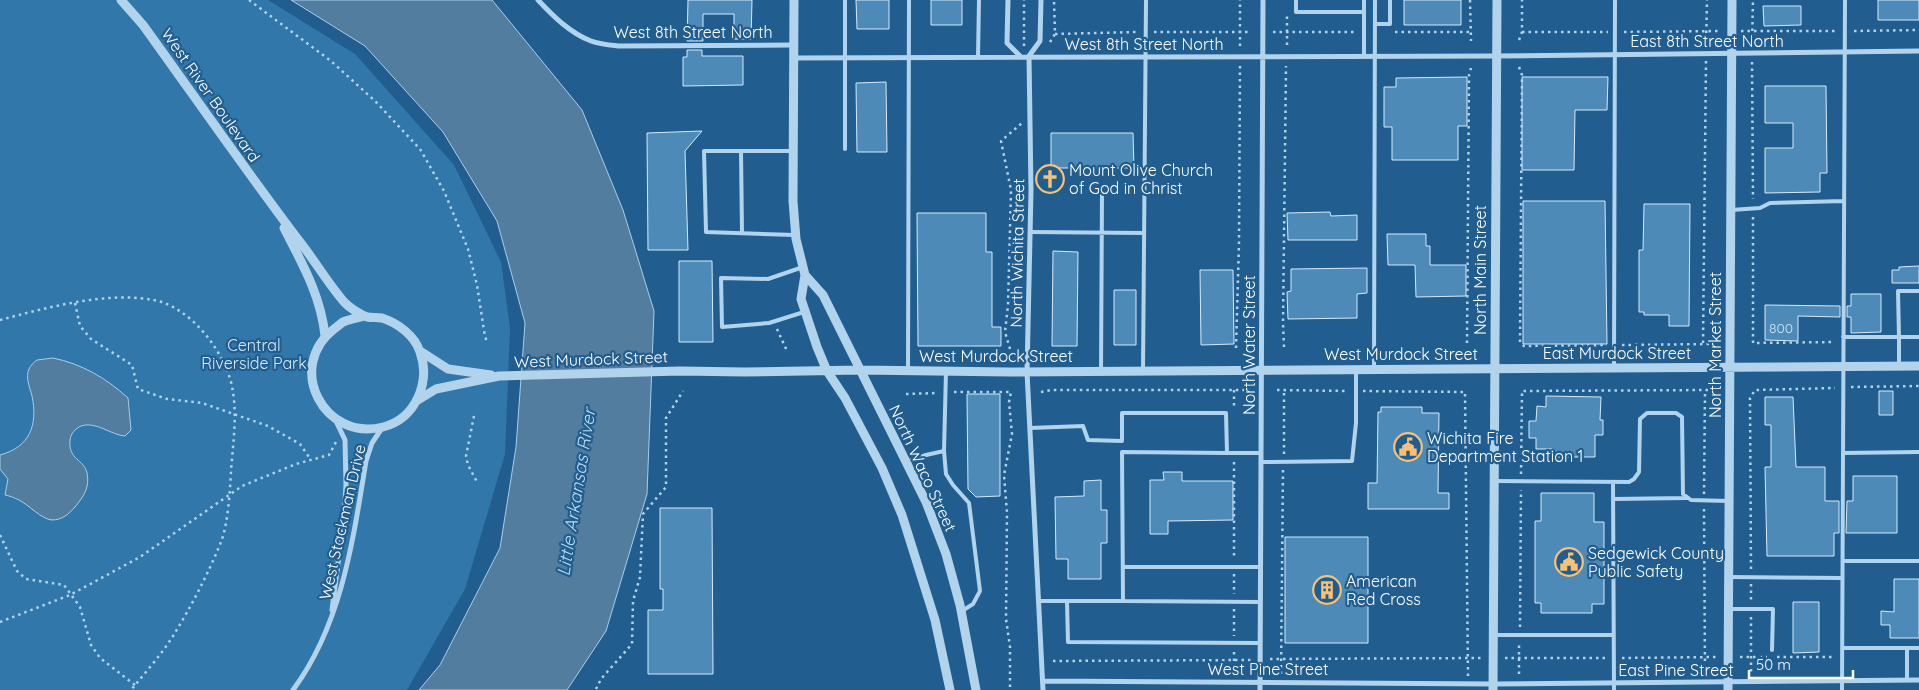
<svg xmlns="http://www.w3.org/2000/svg" width="1919" height="690" viewBox="0 0 1919 690" font-family="Quicksand,sans-serif">
<style>
.green{fill:#3277aa}
.water{fill:#537d9e;stroke:#a5cfed}
.building{fill:#4e8ab8;stroke:#d6eaf9}
.lines{fill:none;stroke-linecap:round;stroke-linejoin:round}
.path{stroke:#b1d3ec;stroke-width:2.5;stroke-dasharray:2.5 4;stroke-linecap:butt}
.service{stroke:#b1d3ec;stroke-width:4}
.minor{stroke:#b1d3ec;stroke-width:5}
.tertiary{stroke:#b1d3ec;stroke-width:9}
.labels{text-anchor:middle;dominant-baseline:central;stroke-width:4.5;stroke-linejoin:round;paint-order:stroke}
.number-label{font-size:14px;fill:#d3e2ed}
.street-label{font-size:16px;fill:#fff;stroke:#215e8f}
.poi-label{font-size:16px;fill:#fff;stroke:#215e8f;text-anchor:start}
.park-label{font-size:16px;fill:#d6eaf9;stroke:#215e8f}
.water-label{font-size:18px;font-style:italic;fill:#bddcf3;stroke:#215e8f}
</style>
<rect width="100%" height="100%" fill="#215e8f"/>
<path class="green" d="M0,0H268L355,54L454,165L501,262L510,328L505,454L465,589L407,690H0Z"/>
<path class="water" d="M291,0H492L582,110L623,210L654,311L647,494L606,631L567,690H419L440,665L500,548L516,447L525,323L497,221L443,132L365,46Z
M53,358C82,364 106,378 128,398L131,430L125,436C111,435 96,421 81,426C75,429 71,433 70,440C68,460 84,459 87,473C90,487 84,496 75,507C69,514 62,520 52,520C41,519 29,505 19,500C15,498 10,496 5,495L8,479L0,469V455C30,447 38,425 32,396C30,388 25,377 29,369C30,366 34,362 37,360Z"/>
<path class="building" d="M688,0H752L751,39H734V14H703V41H687Z
M856,0H889V29H857Z
M931,0H962V25H931Z
M1404,0H1461V25H1404Z
M1878,0H1919V20H1878Z
M1763,6H1801V25L1764,26Z
M687,50H702V56H743V85L683,86V57H687Z
M1467,77V126H1458V160H1392V127H1384V87H1396V78Z
M1522,77H1608L1607,110H1575L1574,170H1522Z
M886,82L887,152H857L856,83Z
M1765,86H1826L1827,173H1820V192L1765,193V148H1793V123H1765Z
M702,131L685,151L688,250H648L647,133Z
M1051,133H1133L1134,168H1051Z
M1523,201H1605L1607,344H1523Z
M1644,204H1690L1689,326H1669V315H1644V312H1639V250H1643Z
M1330,212L1331,216L1357,215V240H1288L1287,213Z
M917,213H986V252H992V327H1001V346H918Z
M1387,234H1426V246H1430V265H1466V296L1416,297L1415,265H1388Z
M1053,251L1078,252L1077,346H1052Z
M679,261H712L713,342H679Z
M1919,266V283H1892V270H1899V267Z
M1367,268V293L1357,294V318L1288,319L1287,292L1291,291V269Z
M1200,270H1233L1234,344L1201,345Z
M1114,290H1136V345H1114Z
M1851,294H1881V332L1851,333V317H1847V306H1851Z
M1765,305L1840,306V317L1798,316V341L1765,340Z
M1879,391H1893V415H1879Z
M967,394H1000V496L976,497L968,489Z
M1546,396L1601,397L1600,420H1603V435H1595V457H1552V449H1536V438H1529V421H1536L1537,406L1546,407Z
M1765,397H1793L1796,467H1825V501H1839V533H1834V556H1767L1765,467H1771V425H1765Z
M1381,407H1422V413H1439L1438,493H1449V509H1368V483H1377L1378,412H1381Z
M1163,472H1182V481H1233V520L1168,521V534H1150V480H1164Z
M1853,476H1897V533H1846L1847,501H1853Z
M1101,480V510H1107V543H1101V579H1068V559H1056L1055,497L1084,496V481Z
M1541,493H1594V522H1604V604H1592V613H1541V603H1535V521H1541Z
M660,508H712L713,674H648V610H663V589H660Z
M1285,537H1368V643H1285Z
M1894,579H1919V638H1890V625H1881V611L1894,612Z
M1793,602H1819V652L1793,653Z"/>
<g class="lines">
<path class="path" d="M249,0L331,61L375,101L420,149L444,191L468,249L477,285L485,337L488,343
M1470,0L1471,41
M1741,31H1838
M1854,31L1919,30
M1154,32H1250
M1273,32H1357
M1395,32H1470
M1522,32H1608
M1624,32L1721,31
M1055,34L1138,32
M1519,40L1522,32V0
M1050,42L1055,34L1054,0
M1752,44L1753,0
M1287,45V14
M1024,46V0
M1240,46V0
M1706,46L1707,0
M1752,62L1753,199
M1519,67L1522,75L1520,342L1524,346L1607,345
M1753,217V343L1835,342
M75,303L80,326L91,339L132,365L138,389L167,399L202,403L268,426L300,444L311,460
M0,320C45,308 107,291 153,300C191,306 228,355 233,392C237,418 233,444 231,471C230,491 228,524 221,542C208,574 191,607 173,636C161,655 145,673 131,690
M777,329L787,351
M1467,343L1469,75L1471,68
M1703,343L1706,61
M1622,345L1713,344
M1284,347L1283,323L1286,66
M1236,348L1239,243L1240,64
M1010,349L1005,332L1008,305L1011,190L1001,141L1022,123
M1851,387L1919,386
M1234,390V409
M1277,390L1347,391
M1363,391L1465,392L1468,676
M954,392H1011L1009,402L1012,434L1004,475L1007,513L1006,619L1010,647V690
M1041,392L1051,390H1247
M906,394L938,393
M474,416L466,456L468,465L477,482
M1284,454V390
M1234,462V559
M1521,474L1522,391L1712,390
M1704,494L1705,390
M1704,509L1705,674
M0,535L17,571L26,579L64,585L80,607L91,645L100,658L135,685
M1751,569L1750,398L1755,390L1835,388
M1234,574V594
M1751,584V601
M1234,609V636
M1751,617V674
M0,622L70,595L140,557L242,486L296,464L329,455L336,442
M1520,627L1521,490
M1234,652V674
M1740,657H1767
M1777,657H1834
M1505,658H1607
M1622,658L1717,657
M1270,659L1482,658
M1053,661L1252,660
M1281,674L1283,469
M1519,674V642
M596,689L601,679L632,644L633,601L640,577L643,514L666,487V418L683,391"/>
<path class="service" d="M1296,0V12H1364V56
M1364,12V0
M1375,24H1390V0
M978,57L979,0
M845,149V0
M741,151L742,233
M793,151H704L706,232L795,235
M1731,210L1760,208L1770,203L1844,201
M1030,232L1144,233
M803,267L768,279L721,278L722,327L769,323L804,312
M1843,337H1899L1898,291H1919
M1899,366V337H1919
M1614,368L1615,0
M1374,369L1375,0
M908,370L909,0
M1101,371L1102,192
M1143,371L1146,0
M1030,428L1083,426L1088,440L1122,441V413H1226L1227,453L1122,452L1123,601H1067L1068,642L1260,643
M944,451L946,371
M1227,453H1261
M1843,453L1919,452
M907,462L926,455L944,451L946,474L953,485L969,503L980,591L973,604L962,611
M1261,462L1352,461L1356,423V370
M1494,481L1629,482L1634,479L1639,472L1640,419L1647,413H1676L1682,417L1683,494L1691,500L1728,501
M1613,482L1614,690
M1614,499L1686,498
M1843,561H1919
M1123,567H1261
M1729,577L1842,578
M1039,601H1067
M1123,601L1260,602
M1728,609H1773L1772,650
M1493,635H1614
M1842,648H1907V680
M1907,648H1919
M1842,690L1845,0"/>
<path class="minor" d="M538,0C553,16 570,33 591,41C599,44 609,45 618,46L793,45
M1008,0L1007,43L1020,56
M1041,0L1040,41L1029,56L1031,191L1027,372L1043,690
M793,58L1496,56L1919,51
M332,610L344,516L346,485L345,440L335,419
M1043,681L1493,684L1919,680
M293,690C342,624 353,540 366,461L372,443L382,428
M1260,690L1263,0"/>
<path class="tertiary" d="M121,0L143,25C195,97 246,171 300,242C315,261 329,285 345,303C350,308 361,315 367,317C372,318 377,317 382,318C398,323 415,336 420,352C431,383 415,419 383,427C324,442 285,367 334,329C337,327 340,324 343,322C350,319 358,318 365,316
M794,0L793,201L796,239L805,275L801,299L817,347L827,371L845,398L882,468L902,515L935,620L950,690
M284,228C302,263 321,296 325,336
M805,275L823,295L926,502L946,554L960,605L976,690
M420,351L448,369L491,375
M418,400L436,389L499,376L680,371L745,372L860,370L1010,372L1919,366
M1493,690L1497,0
M1728,690L1732,0"/>
</g>
<defs>
<symbol id="church-ring" viewBox="-11 -11 22 22"><circle r="9.5" fill="#215e8f" stroke="#f9c272" stroke-width="1.5"/><path d="M-1.2-6h2.4v3.5h3.3v2.4h-3.3V6h-2.4V-.1h-3.3v-2.4h3.3Z" fill="#f9c272"/></symbol>
<symbol id="civic-ring" viewBox="-11 -11 22 22"><circle r="9.5" fill="#215e8f" stroke="#f9c272" stroke-width="1.5"/><path d="M-.6-6.5H3V-4.5H.6V-3L4-1V1h2V6H-6V1h2V-1L-.6-3ZM-1.2 2.5V6h2.4V2.5Z" fill="#f9c272"/></symbol>
<symbol id="building-ring" viewBox="-11 -11 22 22"><circle r="9.5" fill="#215e8f" stroke="#f9c272" stroke-width="1.5"/><path d="M-4-6H4V6H1V3H-1V6H-4ZM-2.5-4.3h1.7v1.8h-1.7ZM.8-4.3h1.7v1.8H.8ZM-2.5-1h1.7V.8h-1.7ZM.8-1h1.7V.8H.8Z" fill="#f9c272"/></symbol>
</defs>
<g fill-rule="evenodd">
<use href="#church-ring" x="1034" y="163" width="32" height="32"/>
<use href="#civic-ring" x="1392" y="431" width="32" height="32"/>
<use href="#civic-ring" x="1553" y="546" width="32" height="32"/>
<use href="#building-ring" x="1311" y="574" width="32" height="32"/>
</g>
<g class="labels">
<g class="number-label">
<text x="1781" y="328">800</text>
</g>
<g class="street-label">
<text x="693" y="32">West 8th Street North</text>
<text x="1707" y="41">East 8th Street North</text>
<text x="1144" y="44">West 8th Street North</text>
<text transform="translate(211 95) rotate(55)">West River Boulevard</text>
<text transform="translate(1017 253) rotate(-89)">North Wichita Street</text>
<text transform="translate(1480 270) rotate(-90)">North Main Street</text>
<text transform="translate(1249 345) rotate(-90)">North Water Street</text>
<text transform="translate(1715 345) rotate(-90)">North Market Street</text>
<text x="1617" y="353">East Murdock Street</text>
<text x="1401" y="354">West Murdock Street</text>
<text x="996" y="356">West Murdock Street</text>
<text transform="translate(591 359) rotate(-2)">West Murdock Street</text>
<text transform="translate(923 468) rotate(65)">North Waco Street</text>
<text transform="translate(342 522) rotate(-77)">West Stackman Drive</text>
<text x="1268" y="669">West Pine Street</text>
<text x="1676" y="670">East Pine Street</text>
</g>
<g class="poi-label">
<text x="1069" y="170">Mount Olive Church<tspan x="1069" dy="18">of God in Christ</tspan></text>
<text x="1427" y="438">Wichita Fire<tspan x="1427" dy="18">Department Station 1</tspan></text>
<text x="1588" y="553">Sedgewick County<tspan x="1588" dy="18">Public Safety</tspan></text>
<text x="1346" y="581">American<tspan x="1346" dy="18">Red Cross</tspan></text>
</g>
<g class="park-label">
<text x="254" y="345">Central<tspan x="254" dy="18">Riverside Park</tspan></text>
</g>
<g class="water-label">
<text transform="translate(576 492) rotate(-81)">Little Arkansas River</text>
</g>
</g>
<path d="M1749 670v8h104v-8" fill="none" stroke="#ffffff" stroke-width="2.5"/>
<text x="1756" y="670" font-size="15" fill="#ffffff" stroke="#215e8f" stroke-width="4" paint-order="stroke">50 m</text>
</svg>
